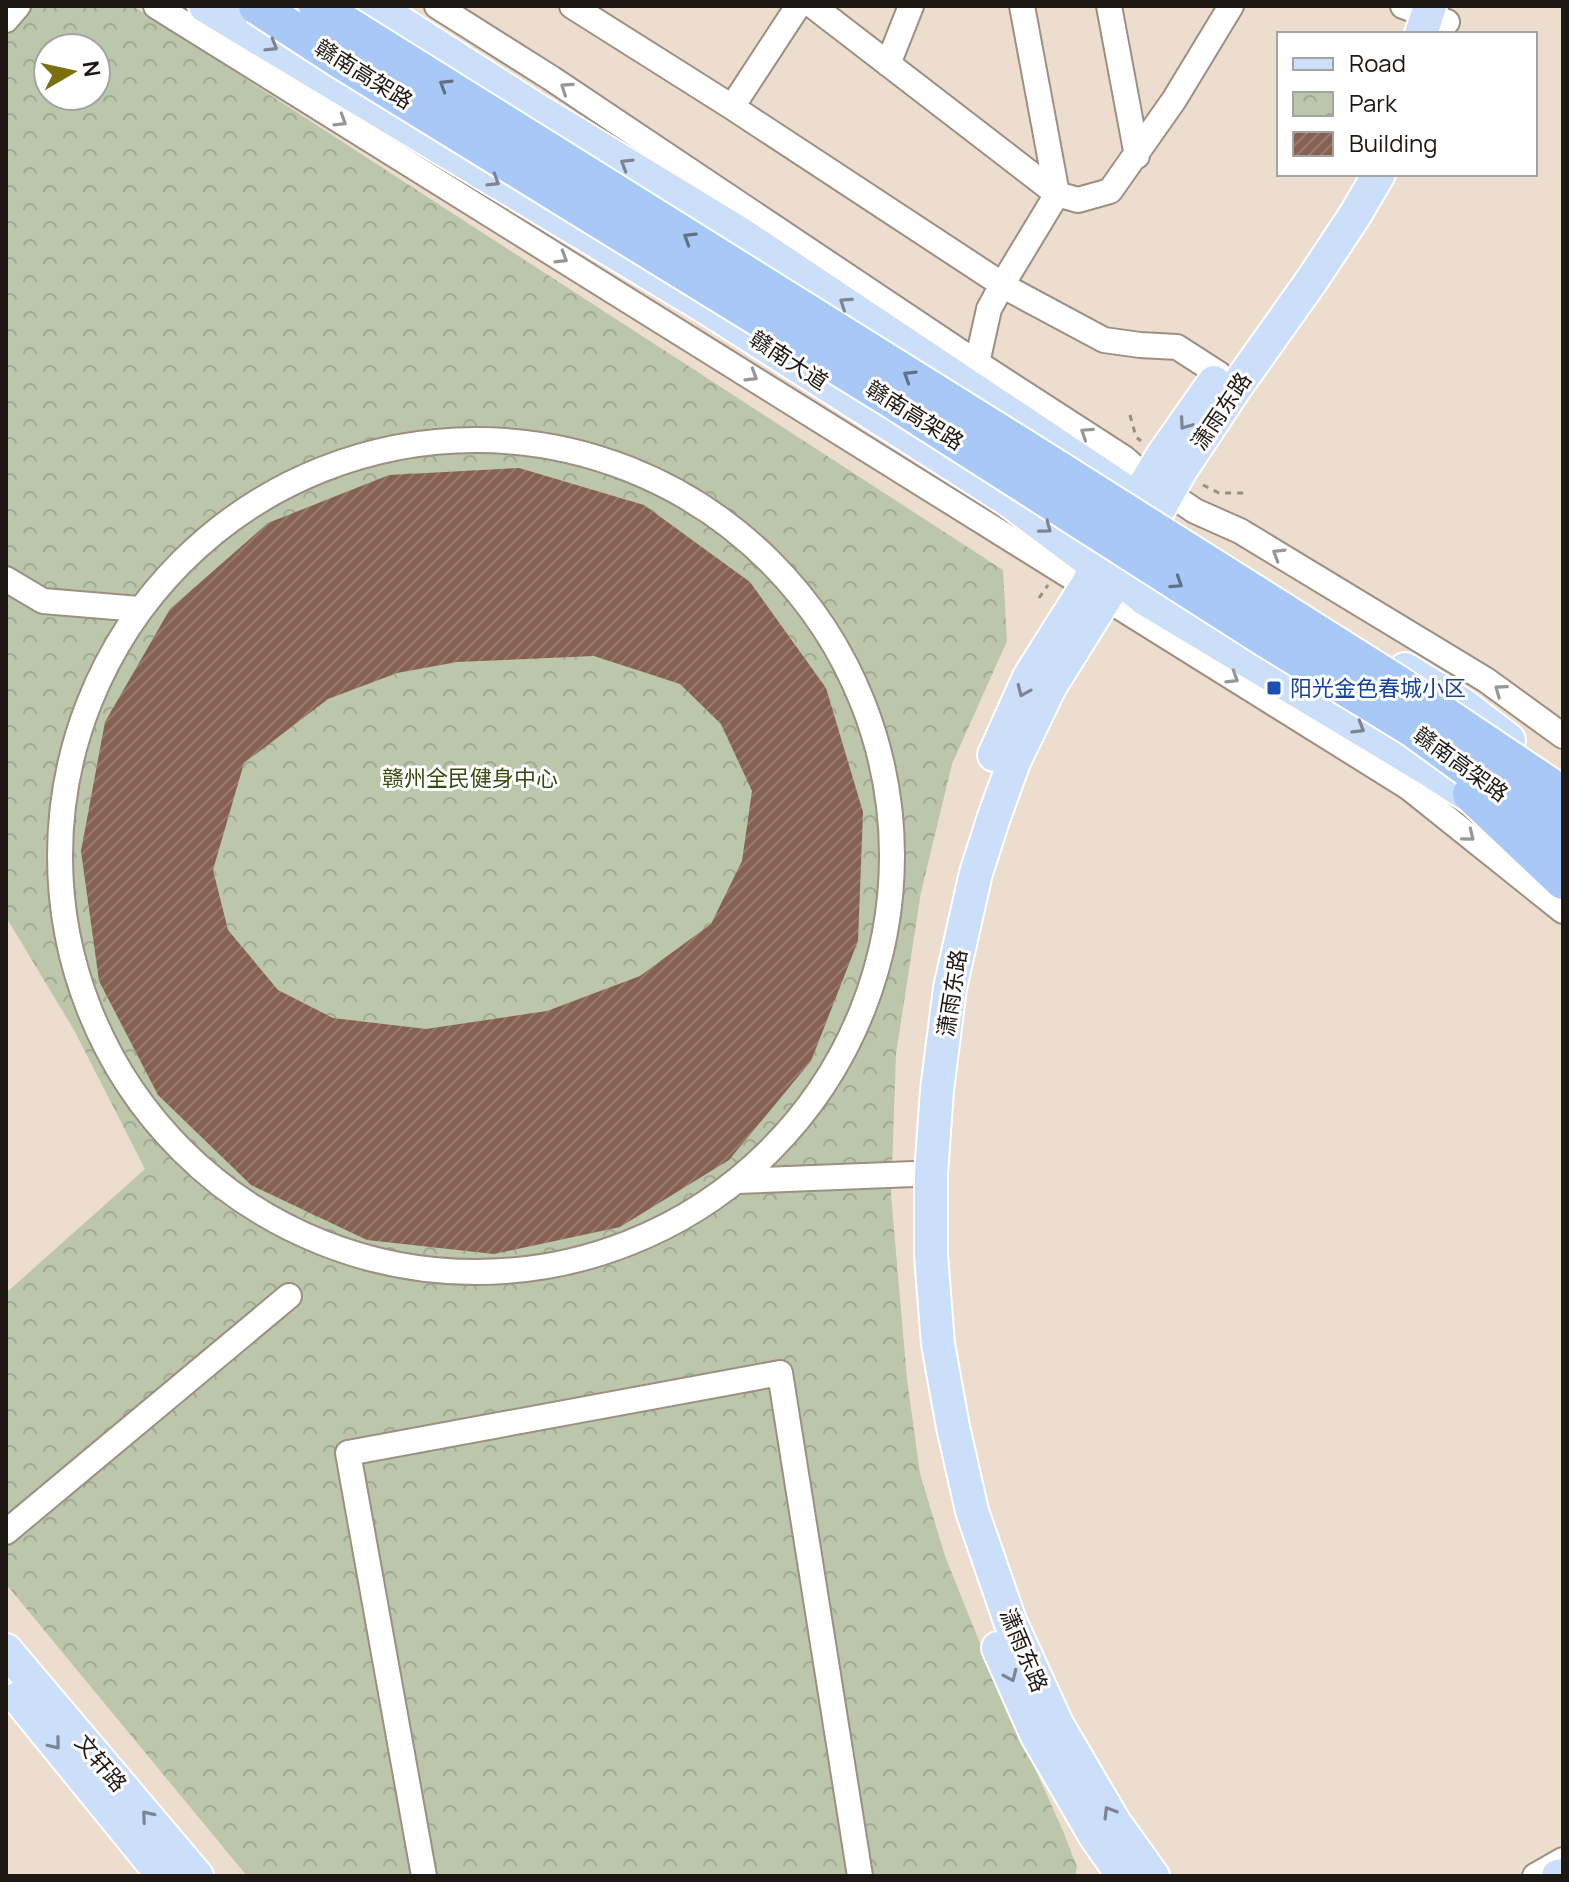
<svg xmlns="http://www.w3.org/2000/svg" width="1569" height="1882" viewBox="0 0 1569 1882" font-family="Manrope,'Noto Sans SC',sans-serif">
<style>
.park{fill:url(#park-crowns);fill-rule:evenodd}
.building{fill:url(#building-hatch);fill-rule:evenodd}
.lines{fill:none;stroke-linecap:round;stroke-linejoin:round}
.minor-casing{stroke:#9d8f81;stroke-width:28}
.major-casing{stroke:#fff;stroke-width:36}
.path{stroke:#998e84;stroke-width:3;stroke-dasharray:6 6;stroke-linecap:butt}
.minor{stroke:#fff;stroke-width:24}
.major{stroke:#cbdefa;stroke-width:32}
.highway-bridge-casing{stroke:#fff;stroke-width:40;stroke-linecap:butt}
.highway-bridge{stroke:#a8c8f7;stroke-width:36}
.oneway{stroke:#7d8592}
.oneway2{stroke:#627085}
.oneway3{stroke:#999795}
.transit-dot{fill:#1a4fb4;stroke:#fff;stroke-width:3}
.labels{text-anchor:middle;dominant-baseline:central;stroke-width:6;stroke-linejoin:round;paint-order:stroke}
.street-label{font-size:22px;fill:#1d1813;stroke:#fff}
.transit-label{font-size:22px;fill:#164399;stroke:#fff;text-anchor:start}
.park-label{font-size:22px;fill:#39490e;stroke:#fff}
</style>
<defs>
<pattern id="park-crowns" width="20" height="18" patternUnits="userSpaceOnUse" patternTransform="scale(2)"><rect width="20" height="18" fill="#bcc6ab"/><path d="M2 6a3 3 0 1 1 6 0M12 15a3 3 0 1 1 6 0" fill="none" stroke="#a1a992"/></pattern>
<pattern id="building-hatch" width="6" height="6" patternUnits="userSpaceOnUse" patternTransform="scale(2)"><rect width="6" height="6" fill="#866151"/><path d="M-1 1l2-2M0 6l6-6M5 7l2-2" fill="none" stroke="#967c70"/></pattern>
</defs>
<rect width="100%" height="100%" fill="#ecddcf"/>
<path class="park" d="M28,6H133L1003,570L1007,641L952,764L921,892L896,1054L891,1195L907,1379L920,1474L945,1556L987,1661L1063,1831L1077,1867L1075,1876H247L6,1584V1293L145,1169L74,1030L6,917V37ZM48,48H96V96H48Z"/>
<path class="building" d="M519,468L644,505L750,582L826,688L863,812L858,941L811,1061L729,1160L620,1227L494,1254L367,1240L251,1185L158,1095L99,981L81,851L105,722L170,609L268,523L389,475ZM594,656L680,684L721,724L752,791L742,861L711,924L640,976L547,1011L426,1029L333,1018L278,990L228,930L213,870L244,763L328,699L397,673L457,662Z"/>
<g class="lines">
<defs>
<path id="minor" d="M156,6L1408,787L1563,911
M437,6L551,78L977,363L1124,458L1149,480L1195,511L1240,531L1486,680L1563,736
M572,6L732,107L1009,289L1104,340L1140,345L1177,347L1219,374
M813,6L1057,194L1078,200L1110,191L1174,100L1231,6
M1109,6L1137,156
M1403,6L1447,22
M6,20L18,6
M888,64L911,6
M732,107L798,6
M977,363L989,309L1002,285L1057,194L1022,6
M60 856a416 416 0 1 1 832 0a416 416 0 1 1-832 0Z
M6,579L43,601L139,609
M737,1181L914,1174
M6,1532L289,1296
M424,1876L348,1453L780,1373L860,1876
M1535,1876L1563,1860"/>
<path id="major" d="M205,6L705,307L1008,500L1096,566L1120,579L1145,599L1429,770L1491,810
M375,6L531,106L741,234L1153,509
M1421,34L1430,6
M1405,669L1462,704L1509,740
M994,755L1029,677L1087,585L1096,566L1162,456L1214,382
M998,1648L1037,1736L1095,1836L1123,1876
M6,1650L197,1876
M18,1698L163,1876
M1153,1876L1115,1823L1057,1724L1010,1621L972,1511L953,1427L938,1344L931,1255V1174L937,1090L950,988L976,873L994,817L1014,762L1050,687L1106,597L1120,579L1181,470L1236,387L1312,280L1355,215L1379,174
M1558,1876L1563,1875"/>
</defs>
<use href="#minor" class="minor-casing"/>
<use href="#major" class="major-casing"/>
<path class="path" d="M1130,415L1136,437L1141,441
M1203,485L1219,493H1249
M1039,598L1048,585"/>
<use href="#minor" class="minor"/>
<use href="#major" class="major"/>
<defs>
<path id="highway-bridge" d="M257,6L340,60L892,400L1263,637L1413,729L1544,824L1563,839
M317,6L1023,447L1398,684L1547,784L1563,797
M1471,794L1563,881"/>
</defs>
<use href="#highway-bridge" class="highway-bridge-casing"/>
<use href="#highway-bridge" class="highway-bridge"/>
</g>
<defs><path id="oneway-chevron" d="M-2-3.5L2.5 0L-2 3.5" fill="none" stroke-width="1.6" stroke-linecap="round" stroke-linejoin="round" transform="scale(2)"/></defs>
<g class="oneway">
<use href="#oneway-chevron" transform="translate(272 46) rotate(31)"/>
<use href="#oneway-chevron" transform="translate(626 164) rotate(-149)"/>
<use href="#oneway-chevron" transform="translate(494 181) rotate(31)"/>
<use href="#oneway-chevron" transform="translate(845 303) rotate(-146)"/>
<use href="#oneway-chevron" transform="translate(1185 424) rotate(125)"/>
<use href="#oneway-chevron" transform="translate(1046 528) rotate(37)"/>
<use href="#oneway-chevron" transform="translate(1023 691) rotate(114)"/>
<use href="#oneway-chevron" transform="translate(1359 728) rotate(31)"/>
<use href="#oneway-chevron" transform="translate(1011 1676) rotate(66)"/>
<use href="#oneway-chevron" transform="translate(55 1744) rotate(51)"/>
<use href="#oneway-chevron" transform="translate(1109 1812) rotate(-121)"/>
<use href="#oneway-chevron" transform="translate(147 1816) rotate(-130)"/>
</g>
<g class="oneway2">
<use href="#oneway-chevron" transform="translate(445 85) rotate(-148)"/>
<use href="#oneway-chevron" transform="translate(689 238) rotate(-148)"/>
<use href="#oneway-chevron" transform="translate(909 376) rotate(-148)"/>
<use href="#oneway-chevron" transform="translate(1177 583) rotate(33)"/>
</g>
<g class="oneway3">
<use href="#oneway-chevron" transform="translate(566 88) rotate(-146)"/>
<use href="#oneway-chevron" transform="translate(341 121) rotate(32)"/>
<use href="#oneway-chevron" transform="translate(562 258) rotate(32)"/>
<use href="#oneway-chevron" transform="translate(752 376) rotate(32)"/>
<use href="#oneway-chevron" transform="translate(1086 433) rotate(-147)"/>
<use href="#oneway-chevron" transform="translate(1278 554) rotate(-149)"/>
<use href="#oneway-chevron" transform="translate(1233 678) rotate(32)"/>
<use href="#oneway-chevron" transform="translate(1500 690) rotate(-144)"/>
<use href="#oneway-chevron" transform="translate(1469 836) rotate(39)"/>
</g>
<rect class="transit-dot" x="1266" y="680" width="16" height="16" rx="4"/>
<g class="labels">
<g class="street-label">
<text transform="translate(364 74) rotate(32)">赣南高架路</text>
<text transform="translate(789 360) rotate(33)">赣南大道</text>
<text transform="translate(1221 411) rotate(-56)">潇雨东路</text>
<text transform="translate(915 415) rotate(32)">赣南高架路</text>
<text transform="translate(1461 764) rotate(36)">赣南高架路</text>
<text transform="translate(952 993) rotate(-81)">潇雨东路</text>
<text transform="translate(1024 1650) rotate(67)">潇雨东路</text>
<text transform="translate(101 1763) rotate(50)">文轩路</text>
</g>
<g class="transit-label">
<text x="1290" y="688">阳光金色春城小区</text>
</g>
<g class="park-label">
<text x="470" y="778">赣州全民健身中心</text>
</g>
</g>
<rect width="1569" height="1882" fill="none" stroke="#1d1813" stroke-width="16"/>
<rect x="1277" y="32" width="260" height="144" fill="#ffffff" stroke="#a5a3a1" stroke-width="2"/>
<rect x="1293" y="58" width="40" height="12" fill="#cbdefa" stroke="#a5a3a1" stroke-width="2"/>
<text x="1349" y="72" font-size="24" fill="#1d1813">Road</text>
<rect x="1293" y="92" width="40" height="24" fill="url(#park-crowns)" stroke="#a5a3a1" stroke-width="2"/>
<text x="1349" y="112" font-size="24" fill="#1d1813">Park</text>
<rect x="1293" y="132" width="40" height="24" fill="url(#building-hatch)" stroke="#a5a3a1" stroke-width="2"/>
<text x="1349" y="152" font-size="24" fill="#1d1813">Building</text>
<g transform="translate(72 72) rotate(81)"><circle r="38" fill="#ffffff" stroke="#a5a3a1" stroke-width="2"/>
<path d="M0-6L14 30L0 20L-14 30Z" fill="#7b6f0e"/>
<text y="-12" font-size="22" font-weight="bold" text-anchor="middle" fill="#1d1813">N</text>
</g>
</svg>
